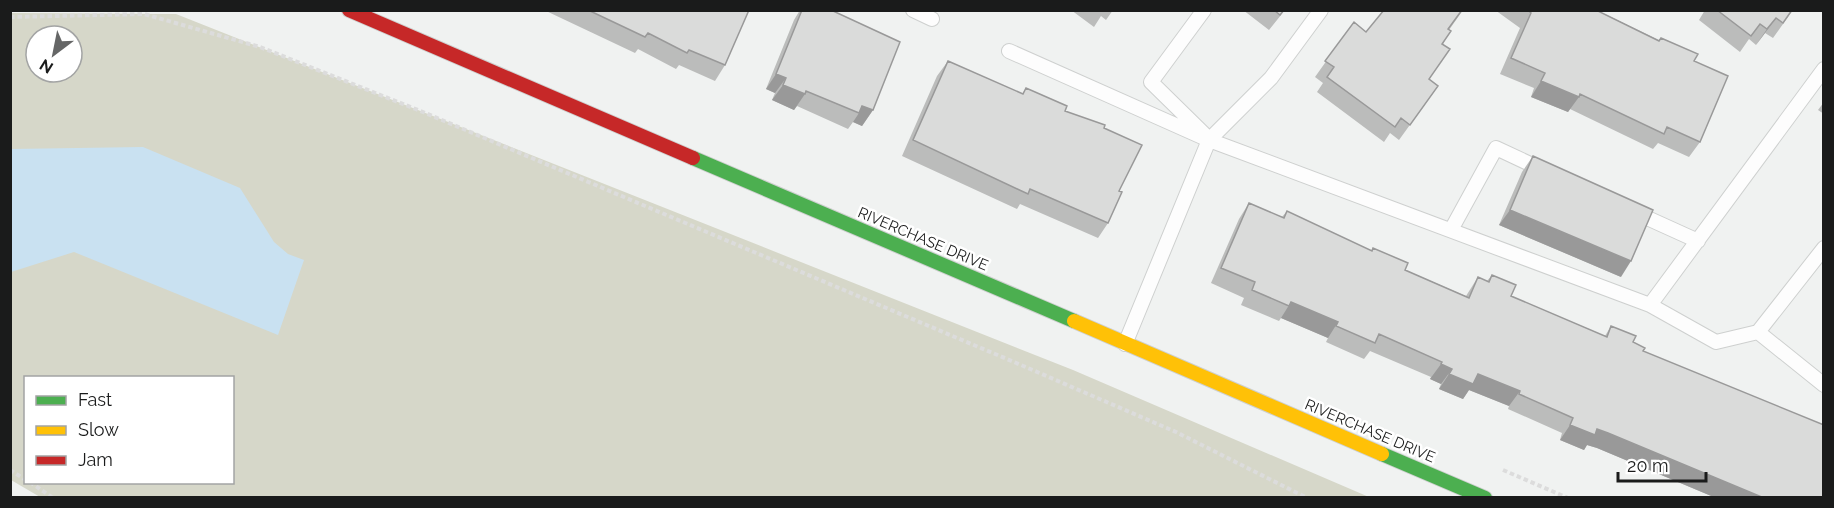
<svg xmlns="http://www.w3.org/2000/svg" width="1834" height="508" viewBox="0 0 1834 508" font-family="Raleway,sans-serif">
<style>
.green{fill:#d6d7c9;fill-rule:evenodd}
.water{fill:#c9e1f1}
.lines{fill:none;stroke-linecap:round;stroke-linejoin:round}
.lane-casing{stroke:#ced0cf;stroke-width:16}
.fast-casing{stroke:#ced0cf;stroke-width:16}
.slow-casing{stroke:#ced0cf;stroke-width:16}
.jam-casing{stroke:#ced0cf;stroke-width:16}
.path{stroke:#dcdcdc;stroke-width:4;stroke-dasharray:4.5 3;stroke-linecap:butt}
.lane{stroke:#fdfdfd;stroke-width:14}
.fast{stroke:#4caf50;stroke-width:14}
.slow{stroke:#ffc107;stroke-width:14}
.jam{stroke:#c62828;stroke-width:14}
.wall{fill:#bbbcbb}
.shaded-wall{fill:#999}
.building{fill:#dadbda;stroke:#999;stroke-width:1.5}
.labels{text-anchor:middle;dominant-baseline:central;stroke-width:5;stroke-linejoin:round;paint-order:stroke}
.street-label{font-size:15px;fill:#1a1b1b;stroke:#fff}
</style>
<rect width="100%" height="100%" fill="#f0f2f1"/>
<path class="green" d="M10,13L176,14L1073,370L1369,497H40L11,480ZM36,36H72V72H36ZM26,378H232V482H26Z"/>
<path class="water" d="M143,147L240,188L274,242L288,254L304,260L278,335L74,252L11,272V149Z"/>
<g class="lines">
<defs>
<path id="lane" d="M913,10L932,19
M1009,51L1209,140L1650,305
M1204,134L1151,82L1204,10
M1634,212L1698,241
M1451,230L1496,148L1543,170
M1824,248L1758,332L1824,385
M1758,332L1716,342L1650,305L1824,69
M1125,344L1209,140L1271,78L1321,10"/>
<path id="fast" d="M693,158L1074,321
M1382,454L1485,498"/>
<path id="slow" d="M1074,321L1382,454"/>
<path id="jam" d="M349,10L693,158"/>
</defs>
<use href="#lane" class="lane-casing"/>
<use href="#fast" class="fast-casing"/>
<use href="#slow" class="slow-casing"/>
<use href="#jam" class="jam-casing"/>
<path class="path" d="M10,17L144,14L260,47L423,112L1014,362L1176,432L1307,498
M10,470L26,480
M1503,470L1568,498
M30,482L53,498"/>
<use href="#lane" class="lane"/>
<use href="#fast" class="fast"/>
<use href="#slow" class="slow"/>
<use href="#jam" class="jam"/>
</g>
<path class="wall" d="M544,10H749L725,65L715,81L679,65L676,69L638,49L635,53Z
M800,10H831L873,110L862,126L853,122L848,129L797,106L794,110L772,100L775,93L766,89L794,20Z
M1071,10H1113L1106,20L1101,16L1094,27Z
M1243,10H1285L1269,30Z
M1463,10L1449,30L1429,79L1438,86L1399,140L1390,133L1384,142L1317,92L1323,83L1315,77L1354,22L1366,32Z
M1495,10H1596L1659,40L1661,38L1694,61L1700,142L1689,157L1658,143L1653,149L1570,109L1568,112L1531,97L1534,88L1500,74L1520,28Z
M1705,10H1793L1773,38L1765,33L1756,45L1749,39L1740,52L1699,20Z
M948,61L1022,94L1026,88L1065,111L1104,128L1119,191L1108,223L1098,238L1020,204L1017,209L902,156L937,76Z
M1824,102V114L1818,110Z
M1533,156L1621,277L1499,225L1522,172Z
M1249,203L1282,217L1287,211L1371,251L1373,248L1405,270L1466,296L1478,277L1487,281L1492,275L1511,296L1605,336L1611,326L1643,351L1824,498H1716L1597,448L1587,445L1584,450L1560,440L1562,433L1508,409L1509,406L1469,390L1463,399L1439,389L1441,384L1430,379L1431,377L1370,351L1364,359L1326,342L1328,338L1281,318L1279,321L1241,305L1244,298L1211,283L1239,219Z"/>
<path class="shaded-wall" d="M1776,18L1765,33L1756,45L1767,29Z
M776,74L786,78L775,93L766,89Z
M1541,81L1579,97L1568,112L1531,97Z
M783,85L805,94L794,110L772,100Z
M862,106L873,110L862,126L853,122L859,113Z
M1510,210L1631,261L1621,277L1499,225Z
M1291,302L1338,322L1328,338L1281,318Z
M1441,364L1452,369L1441,384L1430,379Z
M1449,374H1478L1520,391L1509,406L1469,390L1463,399L1439,389Z
M1570,425L1597,429L1608,433L1764,498H1716L1597,448L1587,445L1584,450L1560,440Z"/>
<path class="building" d="M588,10H749L725,65L689,50L687,53L648,33L645,37Z
M802,10H831L900,42L873,110L862,106L859,113L806,91L805,94L783,85L786,78L776,74Z
M1274,10H1284L1280,15Z
M1384,10H1462L1448,29L1451,31L1442,44L1450,49L1429,79L1438,86L1410,125L1401,118L1395,127L1327,77L1334,67L1325,61L1354,22L1366,32Z
M1528,10H1596L1659,41L1661,38L1698,54L1694,61L1728,76L1700,142L1667,127L1664,134L1580,94L1579,97L1541,81L1545,73L1511,58L1531,13Z
M1717,10H1792L1783,23L1776,18L1767,29L1760,24L1751,36Z
M948,61L1023,94L1026,88L1067,106L1065,111L1105,125L1104,128L1142,145L1119,191L1122,192L1108,223L1030,189L1028,194L913,140Z
M1533,156L1653,210L1631,261L1510,210Z
M1249,203L1284,218L1287,211L1372,251L1373,248L1408,263L1405,270L1469,298L1478,277L1489,282L1492,275L1516,285L1511,296L1607,337L1611,326L1636,336L1633,342L1645,348L1643,351L1824,425V498H1764L1608,433L1597,429L1595,435L1570,425L1573,418L1519,394L1520,391L1478,374L1473,384L1449,374L1452,369L1441,364L1442,362L1379,334L1375,343L1336,326L1338,322L1291,302L1289,306L1252,290L1255,282L1221,268Z"/>
<g class="labels">
<g class="street-label">
<text transform="translate(923 239) rotate(23)">RIVERCHASE DRIVE</text>
<text transform="translate(1370 431) rotate(23)">RIVERCHASE DRIVE</text>
</g>
</g>
<rect width="1834" height="508" fill="none" stroke="#1a1b1b" stroke-width="24"/>
<rect x="24" y="376" width="210" height="108" fill="#ffffff" stroke="#a3a4a4" stroke-width="1.5"/>
<rect x="36" y="396" width="30" height="9" fill="#4caf50" stroke="#a3a4a4" stroke-width="1.5"/>
<text x="78" y="406" font-size="18" fill="#1a1b1b">Fast</text>
<rect x="36" y="426" width="30" height="9" fill="#ffc107" stroke="#a3a4a4" stroke-width="1.5"/>
<text x="78" y="436" font-size="18" fill="#1a1b1b">Slow</text>
<rect x="36" y="456" width="30" height="9" fill="#c62828" stroke="#a3a4a4" stroke-width="1.5"/>
<text x="78" y="466" font-size="18" fill="#1a1b1b">Jam</text>
<g transform="translate(54 54) rotate(212)"><circle r="28" fill="#ffffff" stroke="#a3a4a4" stroke-width="1.5"/>
<path d="M0-4.5L10 22L0 15L-10 22Z" fill="#656666"/>
<text y="-9" font-size="16" font-weight="bold" text-anchor="middle" fill="#1a1b1b">N</text>
</g>
<path d="M1618 472v9h88v-9" fill="none" stroke="#1a1b1b" stroke-width="3"/>
<text x="1627" y="472" font-size="18" fill="#1a1b1b" stroke="#ffffff" stroke-width="4.5" paint-order="stroke">20 m</text>
</svg>
